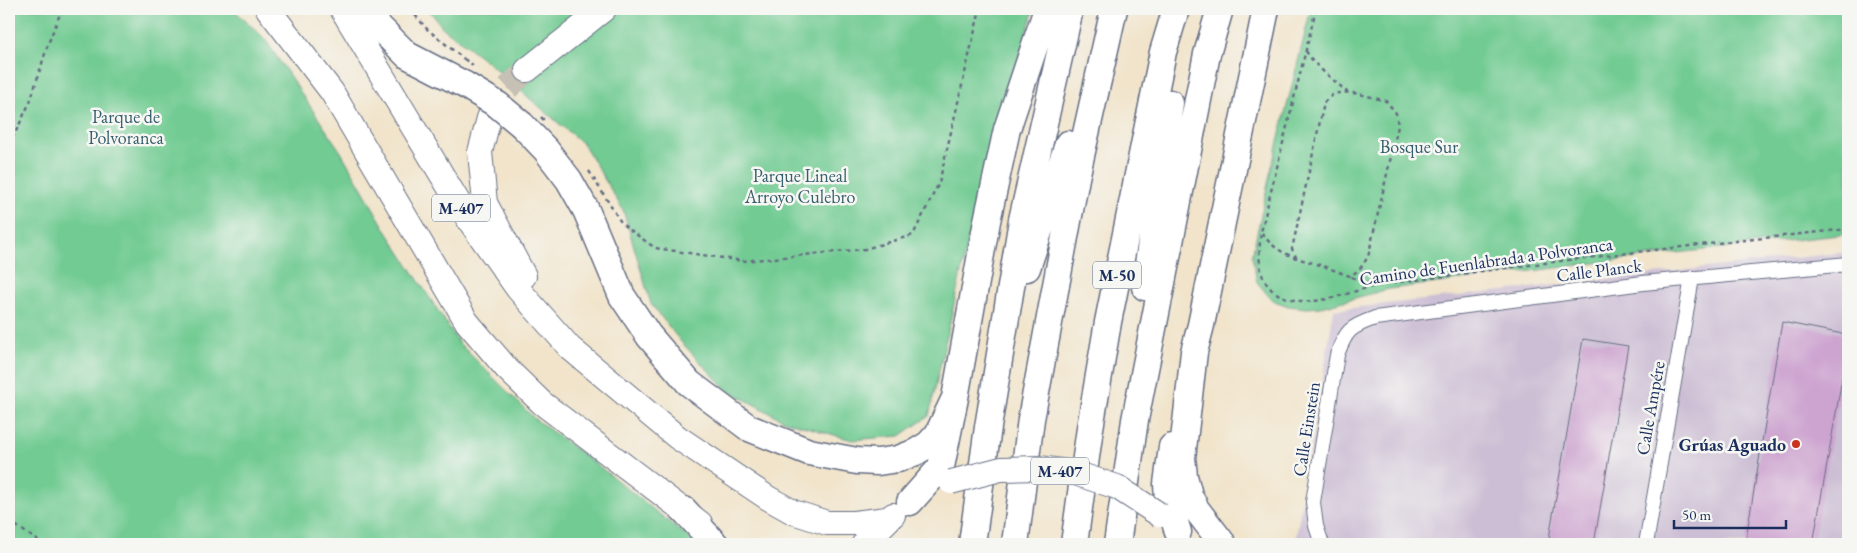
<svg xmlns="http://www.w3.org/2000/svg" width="1857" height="553" viewBox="0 0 1857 553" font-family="'EB Garamond',serif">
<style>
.industrial{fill:#ccbed4}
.green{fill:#71cb92;stroke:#467d78}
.building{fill:#cda4d0}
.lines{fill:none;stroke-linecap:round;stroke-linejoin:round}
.trunk-tunnel{stroke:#c6c0b5;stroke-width:24;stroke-dasharray:24 12;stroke-linecap:butt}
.minor-casing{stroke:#666e84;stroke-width:16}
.trunk-casing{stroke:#666e84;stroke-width:26}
.motorway-casing{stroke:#666e84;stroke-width:29}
.path{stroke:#666e84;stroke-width:2.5;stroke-dasharray:4 4;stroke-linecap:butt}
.minor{stroke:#fff;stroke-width:14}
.trunk{stroke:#fff;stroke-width:24}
.motorway{stroke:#fff;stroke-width:26}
.trunk-bridge-casing{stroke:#666e84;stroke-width:26;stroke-linecap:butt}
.motorway-bridge-casing{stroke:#666e84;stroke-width:29;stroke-linecap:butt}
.path-bridge{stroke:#666e84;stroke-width:2.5;stroke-dasharray:4 4;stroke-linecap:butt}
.trunk-bridge{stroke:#fff;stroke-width:24}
.motorway-bridge{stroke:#fff;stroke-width:26}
.poi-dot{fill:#c8321e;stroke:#f6f6f2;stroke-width:2}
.labels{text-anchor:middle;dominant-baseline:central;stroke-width:5;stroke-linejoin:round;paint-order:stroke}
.shield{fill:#f6f6f2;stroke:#5d6b8a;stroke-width:1}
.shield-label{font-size:16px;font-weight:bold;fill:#1b2f5e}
.park-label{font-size:18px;fill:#355e6e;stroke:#f6f6f2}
.street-label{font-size:18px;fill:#1b2f5e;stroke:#f6f6f2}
.poi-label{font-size:18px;font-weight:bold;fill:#1b2f5e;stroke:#f6f6f2;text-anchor:end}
</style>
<rect width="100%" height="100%" fill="#f6f6f2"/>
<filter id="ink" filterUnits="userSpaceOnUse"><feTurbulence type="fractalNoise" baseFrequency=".02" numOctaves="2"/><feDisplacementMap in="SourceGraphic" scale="10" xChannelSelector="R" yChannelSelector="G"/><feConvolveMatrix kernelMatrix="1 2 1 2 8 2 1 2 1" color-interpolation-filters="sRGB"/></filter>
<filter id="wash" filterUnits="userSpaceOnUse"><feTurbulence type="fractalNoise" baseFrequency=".0096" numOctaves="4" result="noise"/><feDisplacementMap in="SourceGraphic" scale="20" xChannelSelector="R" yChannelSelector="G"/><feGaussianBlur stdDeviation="1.12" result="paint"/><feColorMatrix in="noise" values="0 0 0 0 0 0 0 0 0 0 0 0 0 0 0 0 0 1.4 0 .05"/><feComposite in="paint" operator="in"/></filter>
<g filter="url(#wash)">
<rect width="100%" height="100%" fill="#f1e4cb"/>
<path class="industrial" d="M1848,252V544H1295L1334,310Z"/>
<path class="green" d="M9,9H233L264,38L341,152L387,232L459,343L535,419L600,467L697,544H9Z
M428,9H1034L977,201L929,416L900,436L852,440L785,421L727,390L681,342L651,304L623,210L584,145L485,60L443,28Z
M1311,9H1848V234L1659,255L1389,289L1321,307L1307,308L1288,306L1272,300L1257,282L1252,256L1270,174Z"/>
<g id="blocks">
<path class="building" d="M1782,322L1848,335V344L1813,544H1745Z
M1583,339L1628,346L1594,544H1548Z"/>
</g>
</g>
<g filter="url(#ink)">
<use href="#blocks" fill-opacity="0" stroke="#666e84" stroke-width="1"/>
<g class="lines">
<path class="trunk-tunnel" d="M489,118L500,95L527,70"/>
<defs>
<path id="minor" d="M1322,544L1316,526L1313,502L1337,355C1346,330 1350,327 1375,318L1643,283L1848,264
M1646,544L1692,278"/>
<path id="trunk" d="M268,9L332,92L467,322L507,369L542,403L700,523
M342,9L469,220L518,289L570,348L677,437L768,498L793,512L827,523H854L887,519
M527,70L604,9
M489,118L480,152L485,203L524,276
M864,544L893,515"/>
<path id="motorway" d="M364,9L373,21L407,55L465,85
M522,125L546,150L569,180L586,210L622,296L649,336L689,383L749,428L809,452L857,461L878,462L898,459L916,452L929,444L938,434L955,398
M1027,268L1068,144
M1145,287L1170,103
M1172,447L1167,484L1168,499L1178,532
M910,502L941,467L955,398L987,221L1007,129L1047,9
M684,510L715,544
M972,544L988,427L1022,220L1070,9
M1015,544L1031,419L1076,178L1114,9
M1074,544L1090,428L1108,322L1163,52L1176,9
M1117,544L1135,420L1207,54L1220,9
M1223,544L1196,509L1189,495L1184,476L1182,458L1194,352L1201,325L1266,9"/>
</defs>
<use href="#minor" class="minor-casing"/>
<use href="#trunk" class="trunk-casing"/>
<use href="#motorway" class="motorway-casing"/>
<path class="path" d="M410,9L427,29L464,59
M1316,9L1261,232C1258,259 1256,288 1287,298C1316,308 1347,292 1375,286C1391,282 1408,281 1424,279C1565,259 1707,244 1848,229
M1306,51C1316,68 1333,79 1347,92
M9,146L30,102L48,44L62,9
M589,171L622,224L655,248L743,261L865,249L913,235L939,183L980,9
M1262,233C1276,254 1296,258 1320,265C1330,268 1340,273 1350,276L1359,270L1368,257L1398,126L1396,113L1386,101C1368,97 1336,83 1324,103L1292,249L1297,259
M1351,277L1374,285
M9,521L43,544"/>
<use href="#minor" class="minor"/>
<use href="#trunk" class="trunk"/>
<use href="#motorway" class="motorway"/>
<defs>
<path id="trunk-bridge" d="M951,482L1001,469L1039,468L1075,473L1117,487L1160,515"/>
<path id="motorway-bridge" d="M465,85L498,105L522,125"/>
</defs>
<use href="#trunk-bridge" class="trunk-bridge-casing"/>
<use href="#motorway-bridge" class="motorway-bridge-casing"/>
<path class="path-bridge" d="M464,59L473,65
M541,117L546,122"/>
<use href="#trunk-bridge" class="trunk-bridge"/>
<use href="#motorway-bridge" class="motorway-bridge"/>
</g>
</g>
<circle class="poi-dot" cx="1796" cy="444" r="5"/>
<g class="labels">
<g class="shield">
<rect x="432" y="194.5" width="58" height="27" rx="4"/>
<rect x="1093" y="261.5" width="48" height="27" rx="4"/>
<rect x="1031" y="457.5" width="58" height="27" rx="4"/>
</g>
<g class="shield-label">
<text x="461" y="208">M-407</text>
<text x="1117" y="275">M-50</text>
<text x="1060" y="471">M-407</text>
</g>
<g class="park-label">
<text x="126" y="116">Parque de<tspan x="126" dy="21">Polvoranca</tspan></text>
<text x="1419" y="146">Bosque Sur</text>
<text x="800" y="175">Parque Lineal<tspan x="800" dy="21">Arroyo Culebro</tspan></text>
</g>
<g class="street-label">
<text transform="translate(1486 261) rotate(-8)">Camino de Fuenlabrada a Polvoranca</text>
<text transform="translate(1599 270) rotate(-7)">Calle Planck</text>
<text transform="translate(1650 408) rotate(-80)">Calle Ampére</text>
<text transform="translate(1306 429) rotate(-81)">Calle Einstein</text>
</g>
<g class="poi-label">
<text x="1786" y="444">Grúas Aguado</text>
</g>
</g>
<rect width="1857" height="553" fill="none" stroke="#f6f6f2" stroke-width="30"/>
<path d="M1674 520v8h112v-8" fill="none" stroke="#1b2f5e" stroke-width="2.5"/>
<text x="1682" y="520" font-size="15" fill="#1b2f5e" stroke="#f6f6f2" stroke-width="4" paint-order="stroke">50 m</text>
</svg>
